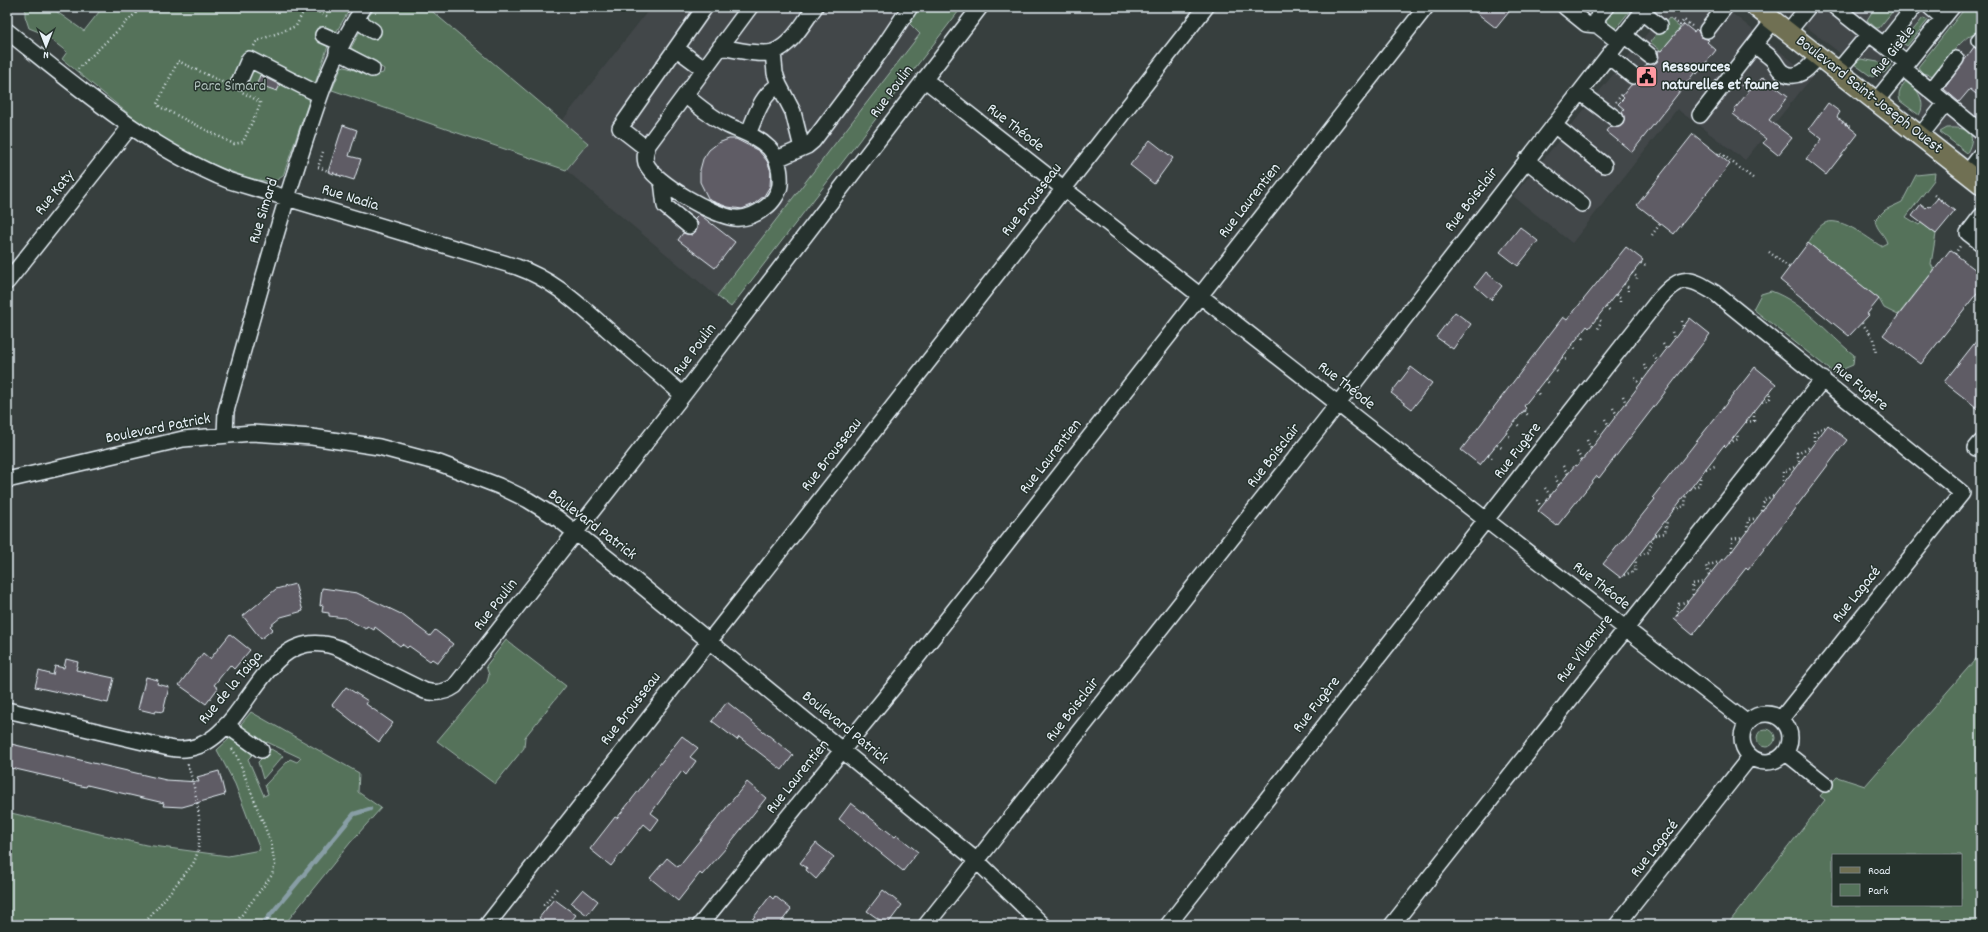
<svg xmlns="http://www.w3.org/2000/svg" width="1988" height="932" viewBox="0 0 1988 932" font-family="Dekko,sans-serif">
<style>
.built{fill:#43474a}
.green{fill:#54725a;stroke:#9eb2a9;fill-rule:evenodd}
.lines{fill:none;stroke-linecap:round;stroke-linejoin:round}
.stream{stroke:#889ea5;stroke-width:4.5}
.building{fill:#5f5b65;stroke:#e8f1f8}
.minor-casing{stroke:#e8f1f8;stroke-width:18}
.major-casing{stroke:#e8f1f8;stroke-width:22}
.path{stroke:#e8f1f8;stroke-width:2.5;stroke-dasharray:1 3;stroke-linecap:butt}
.minor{stroke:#26332d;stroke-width:15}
.major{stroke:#706f52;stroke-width:19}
.labels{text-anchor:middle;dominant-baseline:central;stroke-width:3;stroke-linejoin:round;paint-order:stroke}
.street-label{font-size:16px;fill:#e8f1f8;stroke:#26332d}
.poi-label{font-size:16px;font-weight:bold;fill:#e8f1f8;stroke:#26332d;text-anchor:start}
.park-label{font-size:16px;fill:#adbeb9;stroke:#26332d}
</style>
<rect width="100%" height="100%" fill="#373f3e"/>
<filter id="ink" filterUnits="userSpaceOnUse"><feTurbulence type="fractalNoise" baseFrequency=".025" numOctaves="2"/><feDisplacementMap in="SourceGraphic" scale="8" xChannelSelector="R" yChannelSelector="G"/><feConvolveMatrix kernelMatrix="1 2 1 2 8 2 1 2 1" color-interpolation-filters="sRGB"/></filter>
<g filter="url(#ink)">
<path class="built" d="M651,7H946L720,299L566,170L588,143L562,121Z
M1669,7H1724L1812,77L1745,160L1677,109L1572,243L1513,196Z
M1781,7H1939L1885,72L1872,77L1867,74Z
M1966,7H1981V164L1900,101L1899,98L1900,89Z"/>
<path class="green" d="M25,7H50L84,31L103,7H351L328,46L283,176C280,178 276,181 272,181C248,184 178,149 157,135C124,112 93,84 62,59L67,52L44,34L29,28L25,16Z
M376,7H427L588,143L566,170L332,90L342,66L373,76L383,73L384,69L351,48L367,18Z
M919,7H962L731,307L717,296L920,34L908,22Z
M1612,7H1633L1616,28L1606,24L1603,19Z
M1875,7H1896L1879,28H1876L1867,20Z
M1966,7H1981V35L1978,32C1965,33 1942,65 1934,76L1922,73L1918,67Z
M1669,18L1680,28L1661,51L1650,42Z
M1923,18L1928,20L1907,46L1904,44V41Z
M1861,59L1889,64L1891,65L1885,72L1872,77L1854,64Z
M1907,80C1917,88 1927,103 1919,115L1900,101C1897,92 1901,87 1907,80Z
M1947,128C1968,127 1978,132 1967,153L1940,132Z
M1935,173L1934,180L1906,217L1919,225L1921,223L1936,234L1931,264L1934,270L1898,315L1884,308L1879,299L1808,243C1812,237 1817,228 1823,224C1839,214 1867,238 1881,246L1887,243C1884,233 1877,231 1875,220L1885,210L1902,202L1916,175Z
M1771,291C1804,303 1827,333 1854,355L1853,365L1834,373L1753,309L1761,294Z
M506,640L566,686L525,737L524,748L495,784L437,741L487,682L489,675L486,666Z
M1981,653V925H1727L1825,800L1820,796L1837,777L1865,786ZM1833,855H1961V905H1833Z
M251,712L359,773L358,792L381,808L350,843L284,925H7V812L146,845L228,856L260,850L235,784L217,750L230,738L255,752L248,759L264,796L268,794L265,785L290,759L297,762L301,758L267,742L264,745L249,736L241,724Z
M1757 738a9 9 0 1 1 18 0a9 9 0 1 1-18 0Z
M271,749L283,756L263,779L258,762Z"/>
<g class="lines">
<path class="stream" d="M262,925L354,814L370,809"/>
</g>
<path class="building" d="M1469,7H1513L1496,28Z
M1684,24L1694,32L1696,29L1698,31L1701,37L1709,40L1707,42L1716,50L1697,74L1695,72L1632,152L1606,131L1610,126L1619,127L1623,124L1624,116L1622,112L1624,109L1618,104L1624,98L1622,96L1631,85L1640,82L1642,77L1641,72L1647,64H1653L1657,62L1659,57L1658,52L1659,50L1661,51Z
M1974,47L1981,53V98L1970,89L1959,102L1944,89Z
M260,75L280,85L277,91L257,84Z
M1763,77L1788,96L1769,120L1792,138L1778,155L1763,143L1766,139L1733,114L1736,111L1734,110L1749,91Z
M1828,103L1840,112L1837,117L1858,134L1826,175L1806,159L1822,139L1809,129Z
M343,125L357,130L349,156L361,159L354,180L328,172Z
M1693,134L1730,164L1674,234L1637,205Z
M729,139H736L759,151L767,161L771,171L770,186L764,196L754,204L742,209L728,207L709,200L700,182V170L703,159L709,150L718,143Z
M1150,140L1173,158L1154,184L1130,165Z
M1938,198L1955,211L1936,234L1912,216L1921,204L1926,208L1928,206L1930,207Z
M699,214L735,242L715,268L678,240L683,233L692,235L696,231L698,223L694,219Z
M1520,227L1538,241L1518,266L1500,252Z
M1808,243L1879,299L1867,314L1869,315L1849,336L1780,280Z
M1626,247L1643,260L1589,328L1587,326L1572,345L1524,406L1526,408L1480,465L1461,450L1563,317L1567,320Z
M1950,250L1981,274V288L1921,364L1883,335Z
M1486,272L1502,286L1491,300L1475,286Z
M1455,312L1471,324L1453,349L1436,337Z
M1690,318L1710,334L1599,478L1597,476L1557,526L1538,511L1575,465L1577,466L1591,449Z
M1981,335V411L1944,382Z
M1411,367L1432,383L1412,409L1391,393Z
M1755,367L1776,384L1726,447L1724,445L1621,578L1603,564L1655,499L1653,497Z
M1828,425L1847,440L1748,570L1746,568L1693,635L1674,619L1722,559L1724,560L1732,551Z
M295,584L303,611L281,617L270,626L273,629L261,639L243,616L276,589Z
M322,588L357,593L401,614L430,636L435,630L453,644L438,663L432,659L430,661L409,646L407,648L402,644L400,646L375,627L374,630L367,626L366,629L345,618L329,616V613L322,612L323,605L320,606Z
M230,634L250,650L234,669L230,665L214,685L218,688L206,704L179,685L203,653L210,659Z
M66,659L78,662L76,670L114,678L108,703L35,687L39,671L53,675L55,666L64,668Z
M146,677L158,680L157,684L169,687L163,712L156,711L155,713L138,709Z
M346,687L368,701L366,704L393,723L379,742L332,705Z
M727,702L793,755L782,770L739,737L737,740L712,721Z
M682,736L698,748L690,757L696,761L686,775L682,771L651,813L659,819L651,830L644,824L611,866L590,849L615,817L617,818Z
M7,743L166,780L199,782L197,777L219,771L225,795L182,807L163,806L164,803L87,785L86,787L63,782V780L7,767Z
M747,782L766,798L726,848L702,875L700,873L678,901L650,878L667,858L678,867Z
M851,803L895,837L897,835L918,852L903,871L839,819Z
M816,843L834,857L816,879L806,870L807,868L800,863Z
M583,889L598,901L587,915L571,903Z
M883,890L902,905L887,925L867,911Z
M770,896L773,899L775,896L791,909L779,925H748Z
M554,899L576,915L568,925H548L539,918Z"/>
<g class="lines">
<defs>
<path id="minor" d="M1565,7L1586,24L1597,25
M1606,7L1598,16L1597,25L1619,42
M1835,7L1869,34
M1930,7L1943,18
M1642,12L1659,26
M356,19L373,31
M1707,30L1725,7
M7,31C78,87 146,147 230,181L517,267C554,280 578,304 607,329C632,351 658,373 683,395
M1788,32L1808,7
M323,35L341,43
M1624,35L1650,56
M1979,40L1981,41
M1755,45C1760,50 1767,54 1772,59C1776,63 1777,68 1782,72C1798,82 1809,67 1819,56
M720,47C734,49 760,56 773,52C792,45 804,22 815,7
M677,49L704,69
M337,51L372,69
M773,52L775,73L779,85L793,112L802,148
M1608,56L1633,76
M1907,63L1884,45L1914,7
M1903,68L1981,132
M1838,71L1869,34L1884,45
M924,79L1486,520L1746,722
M239,82L249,59L320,95
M1931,91L1956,59
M1580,92L1616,119
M685,95C698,106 711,117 727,125C742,132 757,136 769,148C779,159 781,171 780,185C779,193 772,203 766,207C757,214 746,219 735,218C714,216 654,183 646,163C644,156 646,151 648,145Z
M685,95L750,7
M1876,101L1952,7
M1700,115L1773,21
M1554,125L1604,165
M748,134C756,116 761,95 779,85
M1920,136L1946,103
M647,149L620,128L705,7
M777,159L807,146L813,141L880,52L910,7
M1526,160L1582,204
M1967,173L1981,155
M662,181L665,206L689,226
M1981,216L1968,233L1981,243
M7,282L130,127
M225,435L226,411C249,329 271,247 297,166C316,108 329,58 364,7
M1976,448L1981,442
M7,480L183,439L252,433L312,437L379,447L439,463L499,486L528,500L557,518L620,568L977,861L1043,925
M7,710L169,748C243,763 253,634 323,644C337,645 350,654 362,660C383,670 404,681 425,691C436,694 445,693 455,686L683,395L980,7
M1742 738a24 24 0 1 1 48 0a24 24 0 1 1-48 0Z
M226,725L261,750
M1786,753L1825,784
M487,925L1206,7
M700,925L901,678L1426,7
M926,925L1323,423L1646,7
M1168,925L1660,298C1682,274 1689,277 1715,293L1962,493L1781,719
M1392,925L1823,379
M1617,925L1750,757"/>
<path id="major" d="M1756,7L1981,184"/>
</defs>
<use href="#minor" class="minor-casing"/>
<use href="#major" class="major-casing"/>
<path class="path" d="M308,7L329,17
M1673,20L1680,25L1684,20L1693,27
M254,46L257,41L296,26L306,7
M178,61L235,88L260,102V105L243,142L234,144L160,107L157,104Z
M78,69L142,7
M1741,85L1749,91
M1616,102L1623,93
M1839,119L1851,128
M323,152L318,167L341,176
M1718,154L1719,152L1754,179
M1934,195L1946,204
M1652,235L1660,224
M1769,252L1790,268
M1955,254L1960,246
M1641,263L1647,267
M1632,273L1637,277V279
M1624,284L1628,287V291
M1616,295L1620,298V302
M1606,307L1611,313
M1597,318L1601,321L1598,329
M1682,321L1683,327
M1862,323L1874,339L1876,354
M1672,332L1674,338
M1580,335L1584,339
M1663,344L1666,349
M1572,345L1576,350
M1654,355L1657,361
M1562,357L1567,360
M1644,365L1648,372
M1554,368L1558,373
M1635,378L1639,383
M1545,379L1549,383
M1536,390L1539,395
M1623,396L1626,404
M1762,402L1770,398V391
M1613,408L1617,415
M1524,411L1528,415
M1605,419L1609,426
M1515,422L1519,426
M1746,422L1754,421V412
M1596,430L1600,437
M1506,433L1511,438
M1587,440L1591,449
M1814,441V432L1825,427
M1729,443L1738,439L1737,433
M1497,445L1502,448
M1577,452L1582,460
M1488,455L1493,459
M1799,461L1797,453L1810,447
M1563,466L1568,474
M1706,469L1715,466
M1555,477L1559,485
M1783,481V472L1795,467
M1545,488L1550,495
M1690,489L1699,485L1701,475
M1537,500L1541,507
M1674,509L1685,506L1686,494
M1762,511L1764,500L1773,496
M1747,531L1748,520L1757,518
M1655,535L1665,533L1667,521
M1732,551V539L1743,537
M1640,555L1649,552L1652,540
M1624,575L1635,571L1636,560
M1709,575L1706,566L1719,562
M1693,595L1692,584L1704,582
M1677,616L1679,604L1688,601
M232,749L237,756L271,843L275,865L272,875L234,925
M547,908L544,905L558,887
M143,925L193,864C207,837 196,790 187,762"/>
<use href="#minor" class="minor"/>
<use href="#major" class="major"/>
</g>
</g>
<defs>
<symbol id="civic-square" viewBox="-11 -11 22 22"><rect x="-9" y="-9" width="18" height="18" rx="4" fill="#ff9aa2" stroke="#26332d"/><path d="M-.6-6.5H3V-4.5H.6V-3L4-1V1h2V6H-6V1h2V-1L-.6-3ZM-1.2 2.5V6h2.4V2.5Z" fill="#111"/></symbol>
</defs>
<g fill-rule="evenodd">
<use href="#civic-square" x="1634" y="64" width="25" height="25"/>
</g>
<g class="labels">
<g class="street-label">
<text transform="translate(1893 52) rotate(-51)">Rue Gisèle</text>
<text transform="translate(892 92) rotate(-53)">Rue Poulin</text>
<text transform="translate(1869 95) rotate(38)">Boulevard Saint-Joseph Ouest</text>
<text transform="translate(1015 128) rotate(38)">Rue Théode</text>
<text transform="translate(55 193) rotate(-51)">Rue Katy</text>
<text transform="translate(350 198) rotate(17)">Rue Nadia</text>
<text transform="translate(1032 200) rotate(-52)">Rue Brousseau</text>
<text transform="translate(1472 200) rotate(-52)">Rue Boisclair</text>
<text transform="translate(1250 201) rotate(-52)">Rue Laurentien</text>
<text transform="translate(264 211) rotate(-73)">Rue Simard</text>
<text transform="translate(695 350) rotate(-53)">Rue Poulin</text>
<text transform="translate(1346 386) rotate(38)">Rue Théode</text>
<text transform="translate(1860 387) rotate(39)">Rue Fugère</text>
<text transform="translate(158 429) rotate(-11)">Boulevard Patrick</text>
<text transform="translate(1518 451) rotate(-52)">Rue Fugère</text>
<text transform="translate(832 455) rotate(-52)">Rue Brousseau</text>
<text transform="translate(1274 456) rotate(-52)">Rue Boisclair</text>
<text transform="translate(1051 457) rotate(-52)">Rue Laurentien</text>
<text transform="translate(592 525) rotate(37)">Boulevard Patrick</text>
<text transform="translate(1601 586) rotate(38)">Rue Théode</text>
<text transform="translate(1857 595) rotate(-51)">Rue Lagacé</text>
<text transform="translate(496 605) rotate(-52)">Rue Poulin</text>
<text transform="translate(1585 649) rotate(-52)">Rue Villemure</text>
<text transform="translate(231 688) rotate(-50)">Rue de la Taïga</text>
<text transform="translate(1317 705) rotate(-52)">Rue Fugère</text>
<text transform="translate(631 709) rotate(-52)">Rue Brousseau</text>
<text transform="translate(1073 710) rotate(-52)">Rue Boisclair</text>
<text transform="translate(845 728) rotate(39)">Boulevard Patrick</text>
<text transform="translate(798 777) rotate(-51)">Rue Laurentien</text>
<text transform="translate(1655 849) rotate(-52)">Rue Lagacé</text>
</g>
<g class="poi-label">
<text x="1662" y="67">Ressources<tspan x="1662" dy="18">naturelles et faune</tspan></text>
</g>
<g class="park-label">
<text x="230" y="86">Parc Simard</text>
</g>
</g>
<rect width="1988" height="932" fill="none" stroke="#26332d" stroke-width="24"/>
<rect x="12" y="12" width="1964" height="908" fill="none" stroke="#e8f1f8" stroke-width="1.5" filter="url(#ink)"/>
<rect x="1832" y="854" width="130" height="52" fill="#26332d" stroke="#747f7e"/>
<rect x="1840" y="867" width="20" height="6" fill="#706f52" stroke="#747f7e"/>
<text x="1868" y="874" font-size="12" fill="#e8f1f8">Road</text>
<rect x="1840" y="884" width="20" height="12" fill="#54725a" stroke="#747f7e"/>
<text x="1868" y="894" font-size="12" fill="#e8f1f8">Park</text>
<g transform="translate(46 46) rotate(180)" stroke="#26332d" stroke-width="3" paint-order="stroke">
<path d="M0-3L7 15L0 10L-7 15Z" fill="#e8f1f8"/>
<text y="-6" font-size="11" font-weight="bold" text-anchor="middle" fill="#e8f1f8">N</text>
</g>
</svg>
